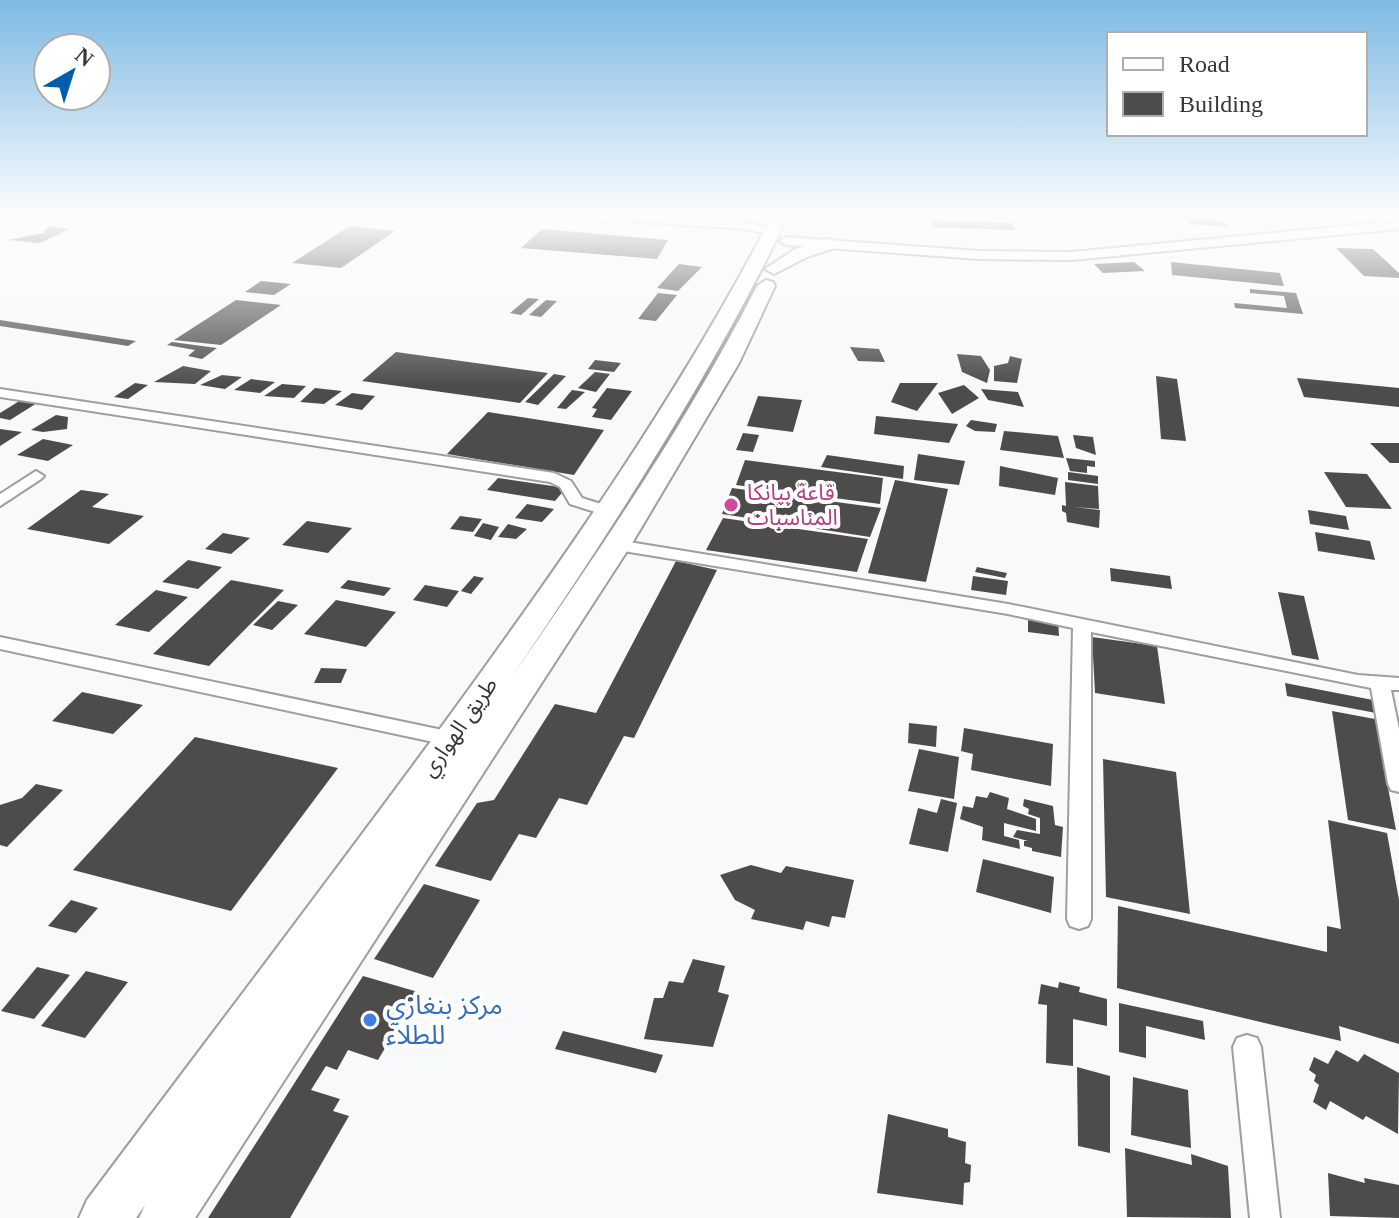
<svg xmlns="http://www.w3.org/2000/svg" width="1399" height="1218" viewBox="0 0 1399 1218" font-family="'Times New Roman','Noto Sans Arabic',serif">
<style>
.building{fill:#4e4c4b}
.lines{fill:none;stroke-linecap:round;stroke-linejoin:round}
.minor-casing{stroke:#9d9ea0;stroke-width:4}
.tertiary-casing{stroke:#9d9ea0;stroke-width:4}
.trunk-casing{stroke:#9d9ea0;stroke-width:4}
.minor{fill:#fff;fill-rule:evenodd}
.tertiary{fill:#fff;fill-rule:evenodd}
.trunk{fill:#fff;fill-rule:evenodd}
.hotel-dot{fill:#d1479c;stroke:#fff;stroke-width:3}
.shop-dot{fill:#3f7fe0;stroke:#fff;stroke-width:3}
.labels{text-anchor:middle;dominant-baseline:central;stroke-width:8;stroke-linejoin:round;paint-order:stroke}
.hotel-label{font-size:22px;fill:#b23c85;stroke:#fff;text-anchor:start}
.street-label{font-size:22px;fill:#343535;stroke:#fff}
.near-shop-label{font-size:26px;fill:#366cbe;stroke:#fff;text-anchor:start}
</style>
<rect width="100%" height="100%" fill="#f8f9fb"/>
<path class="building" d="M1187,218L1225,221L1228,227L1190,224Z
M932,220L1013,223L1015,230L932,227Z
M49,226L70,229L40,243L8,240L43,233Z
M350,226L395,231L341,268L292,263Z
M542,229L668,240L657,259L521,248Z
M1336,248L1373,249L1399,273V278L1364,276Z
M1134,262L1145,271L1103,273L1094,264Z
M1171,262L1280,273L1284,286L1172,275Z
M679,264L702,267L678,291L657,288Z
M261,281L291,284L274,295L245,292Z
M1250,289L1296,293L1303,314L1235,308L1234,303L1287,308L1284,296L1250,293Z
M658,293L677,295L656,321L638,319Z
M528,298L539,299L521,315L510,313Z
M236,300L281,305L221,345L174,340Z
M546,300L557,301L541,317L529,315Z
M0,320L136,341L128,346L0,326Z
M172,342L217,348L202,359L188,356L195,350L167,345Z
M850,347L879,349L885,362L858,361Z
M396,352L548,373L520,403L362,381Z
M957,354L981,356L990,370L987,383L962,372Z
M1010,356L1022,359L1017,383L994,381V366L1008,363Z
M595,360L621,363L614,372L588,369Z
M183,366L211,371L195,384L154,382Z
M595,372L610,374L596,392L578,388Z
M554,374L566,376L538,405L525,402Z
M222,375L242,377L225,389L200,385Z
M1156,376L1177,379L1186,441L1161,439Z
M1297,378L1399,388V407L1304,397Z
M251,379L275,382L260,393L234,390Z
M135,383L148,385L128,399L114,397Z
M900,383H938L917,411L891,402Z
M282,384L306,386L294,398L264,396Z
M964,385L979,398L952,414L938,393Z
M315,388L342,391L324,404L300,402Z
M607,388L632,391L611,420L592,417L597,409L592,408Z
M981,389L1018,392L1024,407L988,400Z
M572,390L585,392L566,409L557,408Z
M352,393L375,396L362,410L335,405Z
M758,396L802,400L793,432L747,426Z
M21,400L37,403L10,420L0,418V413Z
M488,412L604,430L574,475L447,454Z
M56,415L68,417L67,429L43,432L31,430Z
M876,416L958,424L949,443L874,434Z
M971,420L997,424L995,432L975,431L966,426Z
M0,429L22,432L0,446Z
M1004,431L1058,436L1064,458L1000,450Z
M743,433L759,435L753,452L736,450Z
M1073,435L1093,437L1096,455L1076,448Z
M43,439L73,445L48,461L17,455Z
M1370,443H1399V463H1390Z
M918,454L965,461L959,485L914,480Z
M827,455L904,466L903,479L821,467Z
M1066,458L1095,461V467L1087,466V473L1070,471Z
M745,460L883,478L880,504L736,485Z
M1000,466L1058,478L1055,495L999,486Z
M1068,472L1098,476V484L1068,480Z
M1324,472L1367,474L1392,509L1346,507Z
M498,478L566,488L555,501L487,490Z
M895,480L948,489L926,582L868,573Z
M1065,482L1098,486L1099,509L1074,507L1100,510L1099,528L1067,522L1066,513L1062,511V505L1066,506Z
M732,488L881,508L870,537L722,514Z
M81,490L109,494L92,507L144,516L109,544L27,529Z
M527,504L554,509L542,522L515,518Z
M1308,510L1346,516L1349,530L1310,524Z
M460,516L482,519L473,532L450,529Z
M723,518L868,539L857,572L706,550Z
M307,521L352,528L328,553L282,545Z
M483,523L499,527L491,540L474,536Z
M508,524L527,529L516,539L498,537Z
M1315,532L1370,541L1375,560L1318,551Z
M223,533L250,538L231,554L205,549Z
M188,560L222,567L198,589L162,582Z
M676,561L717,570L634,738L624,736L587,805L559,798L536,838L519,834L491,881L435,866L477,803L494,800L555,704L596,713Z
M977,567L1007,573L1005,578L975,572Z
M1110,568L1170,576L1172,589L1111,581Z
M474,576L484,578L471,594L461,591Z
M973,576L1008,581L1006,595L971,590Z
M231,580L284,590L209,666L153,654Z
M348,580L391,588L384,596L340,588Z
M425,585L459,591L447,607L413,600Z
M156,590L188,597L149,632L115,625Z
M1278,592L1304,596L1319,660L1292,655Z
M336,600L396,612L366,647L304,634Z
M278,601L298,605L272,630L253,625Z
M1028,616L1058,620L1059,636L1028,632Z
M1092,637L1157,646L1165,704L1095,693Z
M321,668L347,669L341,683H314Z
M1285,683L1373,700L1376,713L1287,696Z
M82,692L143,705L113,734L52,721Z
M1332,711L1375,719L1396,830L1348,820Z
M909,723L937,726L936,747L908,743Z
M964,728L1053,744L1051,786L971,770L973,754L961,751Z
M195,737L338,768L231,911L73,870Z
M919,749L959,757L954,799L908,791Z
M1103,759L1176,772L1190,914L1106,897Z
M36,784L63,790L7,847L0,845V805L22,798Z
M990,792L1009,798L1007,809L1036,819V831L1004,823V836L1019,840L1020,849L982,840L983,827L960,819L963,806L973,808L976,796L987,798Z
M941,799L957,803L948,852L909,844L918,808L937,813Z
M1024,799L1053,806L1055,825L1063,827L1061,857L1032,851V848L1024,846V841H1028L1013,837L1017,830L1040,834V818L1028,814L1029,809L1023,806Z
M1328,820L1387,833L1399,900V1044L1339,1026L1341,1041L1117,988L1118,906L1327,952V926L1341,929Z
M983,859L1054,877L1051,913L976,892Z
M751,865L781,873L786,866L854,880L845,918L832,916L829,927L806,921L803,930L751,919L755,910L735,900L720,875Z
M424,884L480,900L433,978L374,959Z
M71,900L98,908L76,933L48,926Z
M693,959L725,966L718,992L729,995L713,1047L644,1039L654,998H663L669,981L683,983Z
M37,967L70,975L34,1019L1,1011Z
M86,971L128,982L85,1038L41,1026Z
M363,976L418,992L378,1060L348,1050L337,1070L326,1066L311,1090L340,1099L333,1111L349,1116L290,1218H208Z
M1059,982L1080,987L1079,992L1107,999V1026L1073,1019V1066L1046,1063L1047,1005L1038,1004L1041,984L1058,988Z
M1119,1003L1203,1021L1205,1040L1146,1026V1058L1119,1052Z
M563,1031L663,1055L656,1073L555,1049Z
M1336,1050L1358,1062L1364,1054L1399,1073L1398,1134L1366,1116L1363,1120L1330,1101L1326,1110L1313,1102L1319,1085L1314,1081L1316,1075L1309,1070L1314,1057L1328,1064Z
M1077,1067L1110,1076V1153L1078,1146Z
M1133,1077L1188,1090L1191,1148L1131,1135Z
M888,1114L948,1129V1137L966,1142L965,1163L971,1165L970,1182L964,1183L963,1205L877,1193Z
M1125,1148L1192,1165L1191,1154L1228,1166L1231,1218L1127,1217Z
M1328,1173L1365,1183L1364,1178L1399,1185V1218L1330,1216Z"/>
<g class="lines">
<defs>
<path id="minor" d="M588,216C621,214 754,217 778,232L773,235L746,229L593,219Z
M0,389L554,473L571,481L582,498L617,509L619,512L611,517L570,504L560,487L550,482L0,397Z
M36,471L44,476L41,479L0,506V494Z
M617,540L1008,604L1358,675L1399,678V690H1391L1399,729V792L1391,790L1388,784L1371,688L1091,632V919L1088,926L1079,929L1070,926L1067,919L1073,628L1008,614L611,549L609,545L611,541Z
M0,637L452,732L459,734L462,739L459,744L452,746L0,649Z
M1247,1035L1257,1038L1261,1047L1280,1218H1250L1233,1047L1237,1038Z"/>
<path id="tertiary" d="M1399,221V229L1072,260L979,259L786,245L780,241L786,237L979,251L1072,252Z"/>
<path id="trunk" d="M772,216H788C710,379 612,529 511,678C599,551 686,424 757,286L766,280L773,282L775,286L739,363L631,545L195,1218H139L145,1205L136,1218H79L87,1200C206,1041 327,883 445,722C564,559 679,395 772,216Z
M828,239L834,240L837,244L834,248L807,257L774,274L765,269L795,249Z"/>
</defs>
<use href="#minor" class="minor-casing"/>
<use href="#tertiary" class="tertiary-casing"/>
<use href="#trunk" class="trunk-casing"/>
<use href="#minor" class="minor"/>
<use href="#tertiary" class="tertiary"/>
<use href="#trunk" class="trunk"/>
</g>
<linearGradient id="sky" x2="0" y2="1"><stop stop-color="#7ebae3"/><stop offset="0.56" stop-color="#fcfcfd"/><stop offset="1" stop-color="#fcfcfd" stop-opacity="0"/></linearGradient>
<rect width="1399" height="386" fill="url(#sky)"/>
<circle class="hotel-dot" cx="731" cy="505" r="8"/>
<circle class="shop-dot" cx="370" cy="1020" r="8"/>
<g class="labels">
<g class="hotel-label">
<text x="747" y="492">قاعة بيانكا<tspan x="747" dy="25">المناسبات</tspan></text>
</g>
<g class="street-label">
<text transform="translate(459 727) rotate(-55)">طريق الهواري</text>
</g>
<g class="near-shop-label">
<text x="386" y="1005">مركز بنغازي<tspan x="386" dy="30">للطلاء</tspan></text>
</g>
</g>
<rect x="1107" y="32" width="260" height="104" fill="#ffffff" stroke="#aeaeae" stroke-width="2"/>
<rect x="1123" y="58" width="40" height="12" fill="#ffffff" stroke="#aeaeae" stroke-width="2"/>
<text x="1179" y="72" font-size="24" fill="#343535">Road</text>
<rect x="1123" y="92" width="40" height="24" fill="#4e4c4b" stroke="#aeaeae" stroke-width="2"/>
<text x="1179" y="112" font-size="24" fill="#343535">Building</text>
<g transform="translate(72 72) rotate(39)"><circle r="38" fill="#ffffff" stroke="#aeaeae" stroke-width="2"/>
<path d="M0-6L14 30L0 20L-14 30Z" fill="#005daa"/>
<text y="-12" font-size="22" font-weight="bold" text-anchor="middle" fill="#343535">N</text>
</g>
</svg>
